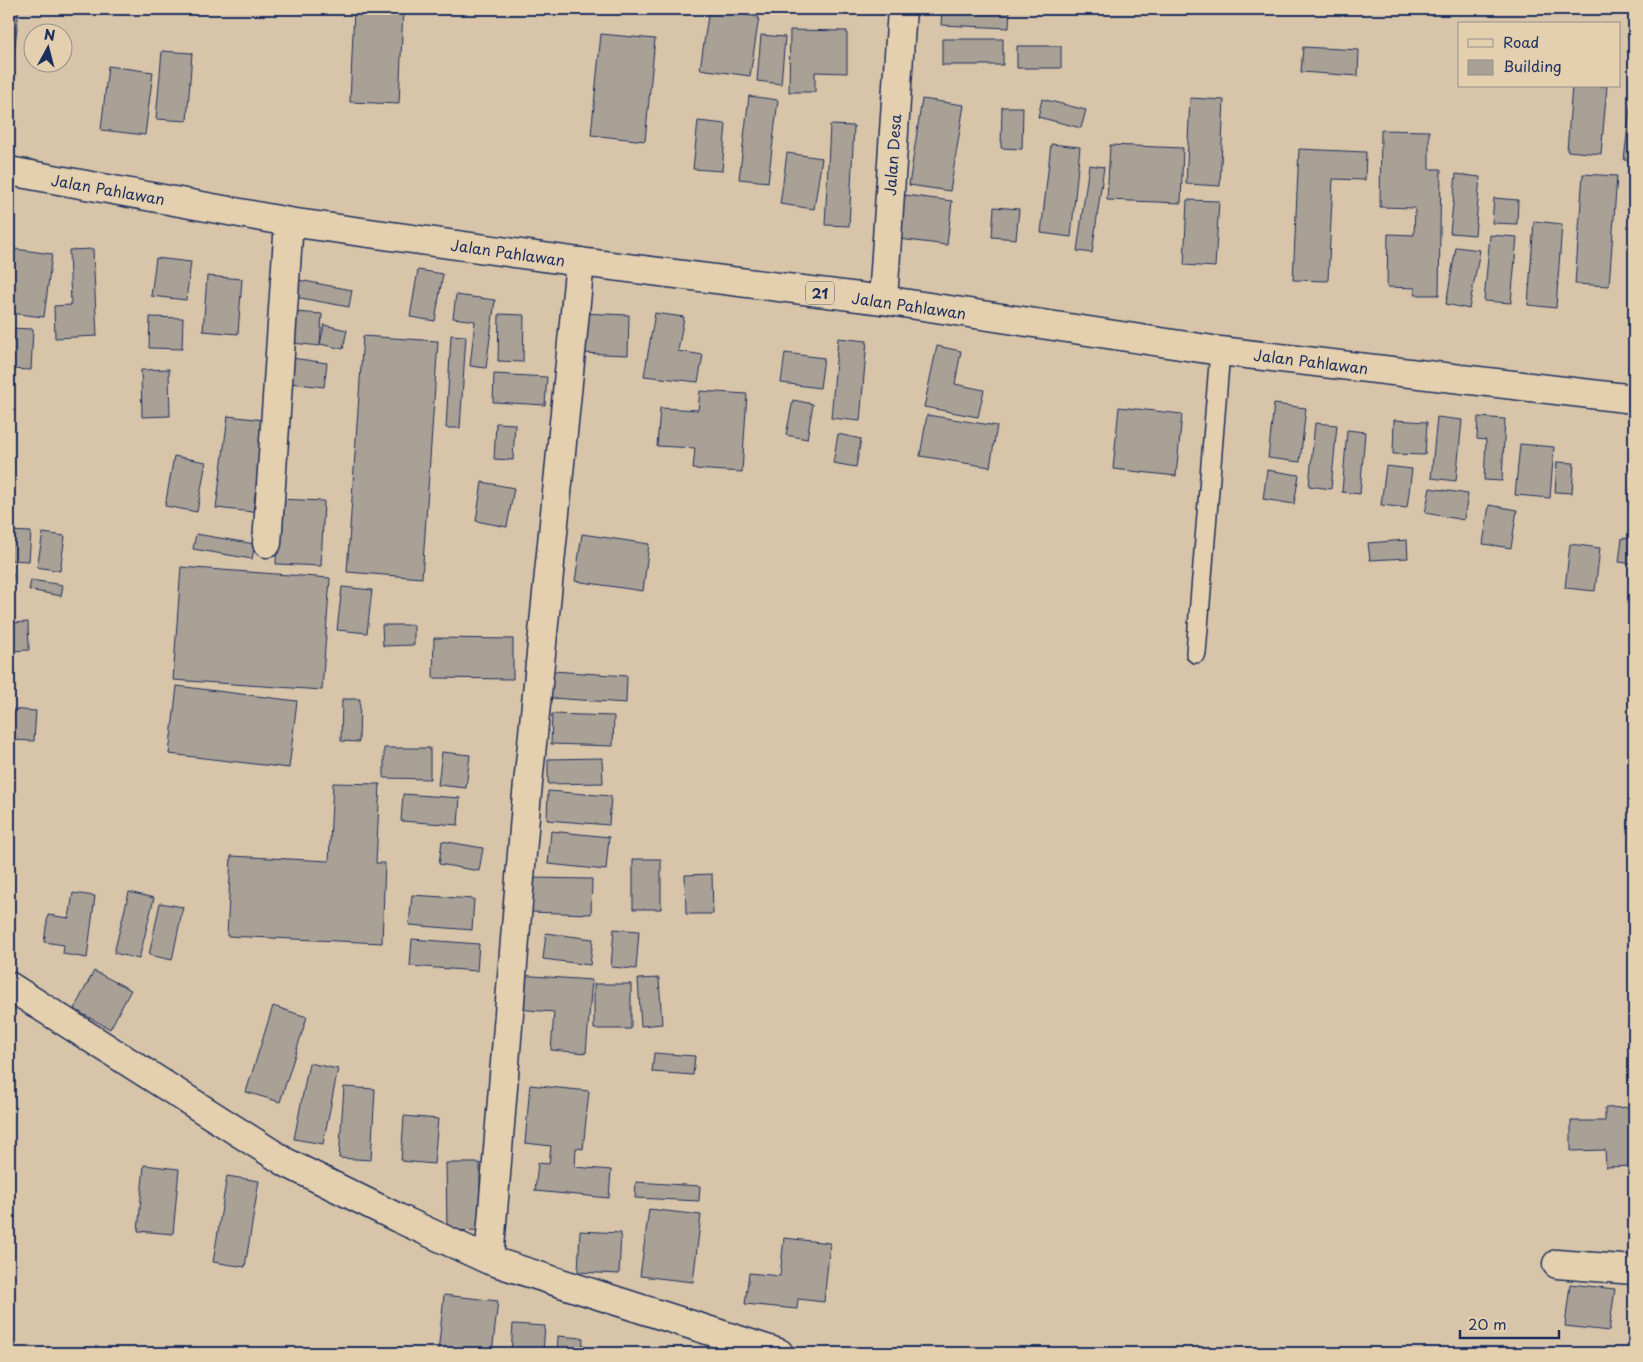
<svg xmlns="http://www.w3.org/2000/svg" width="1643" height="1362" viewBox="0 0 1643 1362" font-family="'Playpen Sans',sans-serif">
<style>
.building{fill:#a9a096;stroke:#1b2f5e}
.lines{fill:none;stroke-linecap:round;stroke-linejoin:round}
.lane-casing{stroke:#1b2f5e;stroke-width:22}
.street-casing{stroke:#1b2f5e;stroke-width:31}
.highway-casing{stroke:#1b2f5e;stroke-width:31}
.lane{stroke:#e4cfae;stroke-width:19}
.street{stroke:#e4cfae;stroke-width:28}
.highway{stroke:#e4cfae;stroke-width:28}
.labels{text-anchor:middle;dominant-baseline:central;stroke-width:4;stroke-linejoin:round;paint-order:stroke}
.shield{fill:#e4cfae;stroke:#575f76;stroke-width:1}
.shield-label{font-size:14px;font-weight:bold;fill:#1b2f5e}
.street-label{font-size:15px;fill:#1b2f5e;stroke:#e4cfae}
</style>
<rect width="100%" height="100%" fill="#d8c5a9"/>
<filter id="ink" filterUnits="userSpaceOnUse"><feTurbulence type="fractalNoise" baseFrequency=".02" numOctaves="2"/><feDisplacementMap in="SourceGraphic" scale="10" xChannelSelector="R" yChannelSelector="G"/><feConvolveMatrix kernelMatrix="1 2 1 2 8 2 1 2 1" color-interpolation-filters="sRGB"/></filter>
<g filter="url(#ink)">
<path class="building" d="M9,9H19L9,99Z
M354,9H403L399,104L350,102Z
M709,9L759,17L750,76L700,69Z
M813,9H851L850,13Z
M942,9H1010L1009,28L941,25Z
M790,30L847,31V73L815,72V92H789Z
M601,34L655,39L645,141L591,135Z
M761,35L785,37L781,84L757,81Z
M942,39H1003V65H942Z
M1017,46H1061V68H1017Z
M1303,47L1359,50L1358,76L1301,72Z
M162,51L192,53L187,121L156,119Z
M108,66L153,72L145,135L101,130Z
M1633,82H1634V161L1624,160Z
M1572,86H1607L1601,154L1567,151Z
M749,96L778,100L768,182L739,179Z
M1190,98L1224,100L1220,186L1186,184Z
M922,99L964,105L950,191L909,185Z
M1042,99L1086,110L1081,128L1038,117Z
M1002,107H1023L1022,149L1001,148Z
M698,121L726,124L722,171L693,169Z
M830,125L854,126L849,226L825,225Z
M1381,130L1429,131V169H1441L1439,295H1415V288L1387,287L1388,234L1414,235L1415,208L1380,207Z
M1051,144L1080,147L1071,237L1041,233Z
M1110,145L1183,148L1181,203L1107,200Z
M1299,149L1366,152L1365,180L1333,179L1328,281L1293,280Z
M787,153L822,158L814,209L780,204Z
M1089,165L1104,167L1092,253L1077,251Z
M1456,174L1480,177L1475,235L1450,233Z
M1583,174L1617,176L1609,286L1575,284Z
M905,195L952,201L947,245L899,239Z
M1494,198L1518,200L1517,224L1492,223Z
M1187,200L1219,201L1215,267L1184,265Z
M994,207L1019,209L1016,239L992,237Z
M1534,221L1562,224L1556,308L1528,305Z
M1490,235L1517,237L1511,303L1484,301Z
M1456,247L1480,250L1469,309L1446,304Z
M15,249L52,254L44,317L9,313Z
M93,249L97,336L55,338L54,306L71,305L69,250Z
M156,258L191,262L186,300L151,296Z
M418,270L443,274L435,321L410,317Z
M207,276L242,279L238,334L203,331Z
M299,280L352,290L349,307L295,297Z
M456,295L495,300L486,368L470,366L475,321L453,318Z
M295,312L322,314L320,346L292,343Z
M581,313L629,315L628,355L580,353Z
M655,313L684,317L678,351L703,355L698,382L644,376Z
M499,314L524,315L523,362L498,361Z
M150,317L183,318L182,349L149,348Z
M324,325L347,330L343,349L320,344Z
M9,328L33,329L31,370L9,369Z
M451,335L466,336L460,428H446Z
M363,336L438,341L422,578L347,572Z
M838,338L867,341L860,421L831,418Z
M937,346L961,351L955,384L984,390L978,417L924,407Z
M785,353L824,358L820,388L781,383Z
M292,358L327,363L324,387L289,383Z
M169,369L170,416L142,417L141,370Z
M494,374L547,377L545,405L493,402Z
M700,391L747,394L742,472L693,469L695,448L657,446L660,408L698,410Z
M793,400L813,404L807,439L786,435Z
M1274,404L1306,408L1300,462L1268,458Z
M1119,407L1182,414L1176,476L1113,469Z
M927,415L997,426L990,467L920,456Z
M228,416L264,420L253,512L216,508Z
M1437,417L1462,420L1456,481L1431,478Z
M1478,417L1505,419L1502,481L1484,480L1486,440L1477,439Z
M1394,420L1427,422L1425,455L1393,454Z
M496,423L515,424L513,460L494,459Z
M1315,423L1337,425L1331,489L1309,486Z
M1347,430L1365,432L1360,494L1342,492Z
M838,434L861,439L856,467L833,463Z
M1520,444L1554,447L1550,498L1515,495Z
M1629,455H1634V472L1630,473Z
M174,456L206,462L197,512L165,506Z
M1557,462L1574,463L1572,493L1555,492Z
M1386,466L1412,469L1407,508L1381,505Z
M1267,470L1299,475L1294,504L1263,499Z
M1632,480L1634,481V508H1629Z
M482,482L514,488L507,527L476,521Z
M1430,488L1468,494L1464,520L1425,513Z
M279,499L324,501L321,566L276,564Z
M1489,505L1517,510L1511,548L1483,544Z
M9,531L31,532L29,561L9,560Z
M43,533L65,536L60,571L37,567Z
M196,534L255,544L252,559L193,549Z
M582,534L649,544L643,591L575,581Z
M1622,538L1634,539V564L1619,562Z
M1407,540L1408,558L1370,560L1368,543Z
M1570,544L1600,548L1595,591L1565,588Z
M181,567L330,578L322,690L173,680Z
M9,573L13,574L10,601H9Z
M31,580L63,585L61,596L29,590Z
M342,587L372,590L367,633L337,630Z
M28,622L29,650L9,651V623Z
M382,625H414V645L383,646Z
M434,638L513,639V679L433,678Z
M553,671L627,676L626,703L551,698Z
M177,686L297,701L289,768L169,754Z
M342,699H360L359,742L341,741Z
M9,709L36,711L34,741L9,740Z
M552,714L614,716L613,746L551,744Z
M384,748H430V779L384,778Z
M442,752L470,755L466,788L438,785Z
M602,758L603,783L548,784V759Z
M333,783L380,784L376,863H385L382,943L227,936L231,856L329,861Z
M548,791L611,796L609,825L547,820Z
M403,794L460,798L458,825L401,821Z
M551,831L609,837L606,870L548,864Z
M442,841L483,848L479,871L439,864Z
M633,859H661V909H633Z
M712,874L713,914H686L685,875Z
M530,878L592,879L591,914L529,912Z
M129,892L154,898L139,959L114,953Z
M73,893L95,896L87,958L63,954L64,945L44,942L48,915L69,918Z
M412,895L474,899L472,930L409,925Z
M160,903L183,907L172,960L149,955Z
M614,929L639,931L636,969L611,967Z
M546,933L593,939L590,965L543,959Z
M412,939L479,944L477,971L410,966Z
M94,971L131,990L110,1029L74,1009Z
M518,975L592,980L586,1053L551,1050L554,1012L516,1009Z
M659,978L662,1024L641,1026L638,979Z
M594,984H631V1029H594Z
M273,1006L307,1017L280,1102L246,1092Z
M654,1053L695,1056L693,1075L652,1072Z
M309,1063L338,1069L323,1144L294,1139Z
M530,1085L589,1091L583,1149L576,1148L575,1167L611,1170L609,1198L535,1191L538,1163L549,1164L551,1146L525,1143Z
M344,1087L375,1089L371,1160L339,1158Z
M1634,1107V1166L1606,1167L1605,1150L1571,1151V1121H1605V1108Z
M404,1116L438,1119L434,1164L401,1161Z
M446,1163H480V1230L447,1231Z
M144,1165L179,1169L173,1234L138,1231Z
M227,1176L259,1181L245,1267L213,1262Z
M636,1182L700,1186L699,1201L635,1198Z
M649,1209L701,1215L693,1282L640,1276Z
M580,1231L621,1233L619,1274L578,1272Z
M784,1238L830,1243L824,1302L798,1299L797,1309L745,1304L749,1273L780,1276Z
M1570,1284L1615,1289L1609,1331L1565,1326Z
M444,1295L498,1301L492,1353H438Z
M1632,1313L1634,1314V1349L1630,1348Z
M513,1324L545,1326L543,1353H511Z
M558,1336L583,1338L582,1353H557Z"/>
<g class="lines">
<defs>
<path id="lane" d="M1196,653L1220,351"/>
<path id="street" d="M883,300L902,9
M267,543L289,222
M9,986L287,1163L398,1218L489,1260L779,1353
M489,1260L526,804L580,262
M1557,1264L1634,1270"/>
<path id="highway" d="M9,171L289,222L580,262L883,300L1220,351L1634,399"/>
</defs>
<use href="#lane" class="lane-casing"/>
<use href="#street" class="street-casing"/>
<use href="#highway" class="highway-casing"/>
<use href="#lane" class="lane"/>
<use href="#street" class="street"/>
<use href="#highway" class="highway"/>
</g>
</g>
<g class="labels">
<rect class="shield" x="806" y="281.5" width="28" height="23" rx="4"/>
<g class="shield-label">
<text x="820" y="293">21</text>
</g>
<g class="street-label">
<text transform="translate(892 155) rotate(-86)">Jalan Desa</text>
<text transform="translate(108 189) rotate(10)">Jalan Pahlawan</text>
<text transform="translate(508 252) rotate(8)">Jalan Pahlawan</text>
<text transform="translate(909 305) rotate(8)">Jalan Pahlawan</text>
<text transform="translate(1311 361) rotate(7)">Jalan Pahlawan</text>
</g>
</g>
<rect width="1643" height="1362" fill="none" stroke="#e4cfae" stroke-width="30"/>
<rect x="15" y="15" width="1613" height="1332" fill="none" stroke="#1b2f5e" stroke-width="2" filter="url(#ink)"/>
<rect x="1458" y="22" width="162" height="65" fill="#e4cfae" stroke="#948f8e"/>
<rect x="1468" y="39" width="25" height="8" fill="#e4cfae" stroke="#948f8e"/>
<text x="1503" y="48" font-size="15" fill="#1b2f5e">Road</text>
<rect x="1468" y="60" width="25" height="15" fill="#a9a096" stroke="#948f8e"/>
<text x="1503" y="72" font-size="15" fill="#1b2f5e">Building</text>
<g transform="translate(48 48) rotate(7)"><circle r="24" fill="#e4cfae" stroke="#948f8e"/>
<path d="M0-4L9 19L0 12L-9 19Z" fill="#1b2f5e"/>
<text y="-8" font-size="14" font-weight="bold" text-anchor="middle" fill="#1b2f5e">N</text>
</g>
<path d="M1460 1330v8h99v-8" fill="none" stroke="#1b2f5e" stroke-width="2.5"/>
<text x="1468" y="1330" font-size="15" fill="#1b2f5e" stroke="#e4cfae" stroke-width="4" paint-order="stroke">20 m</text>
</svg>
